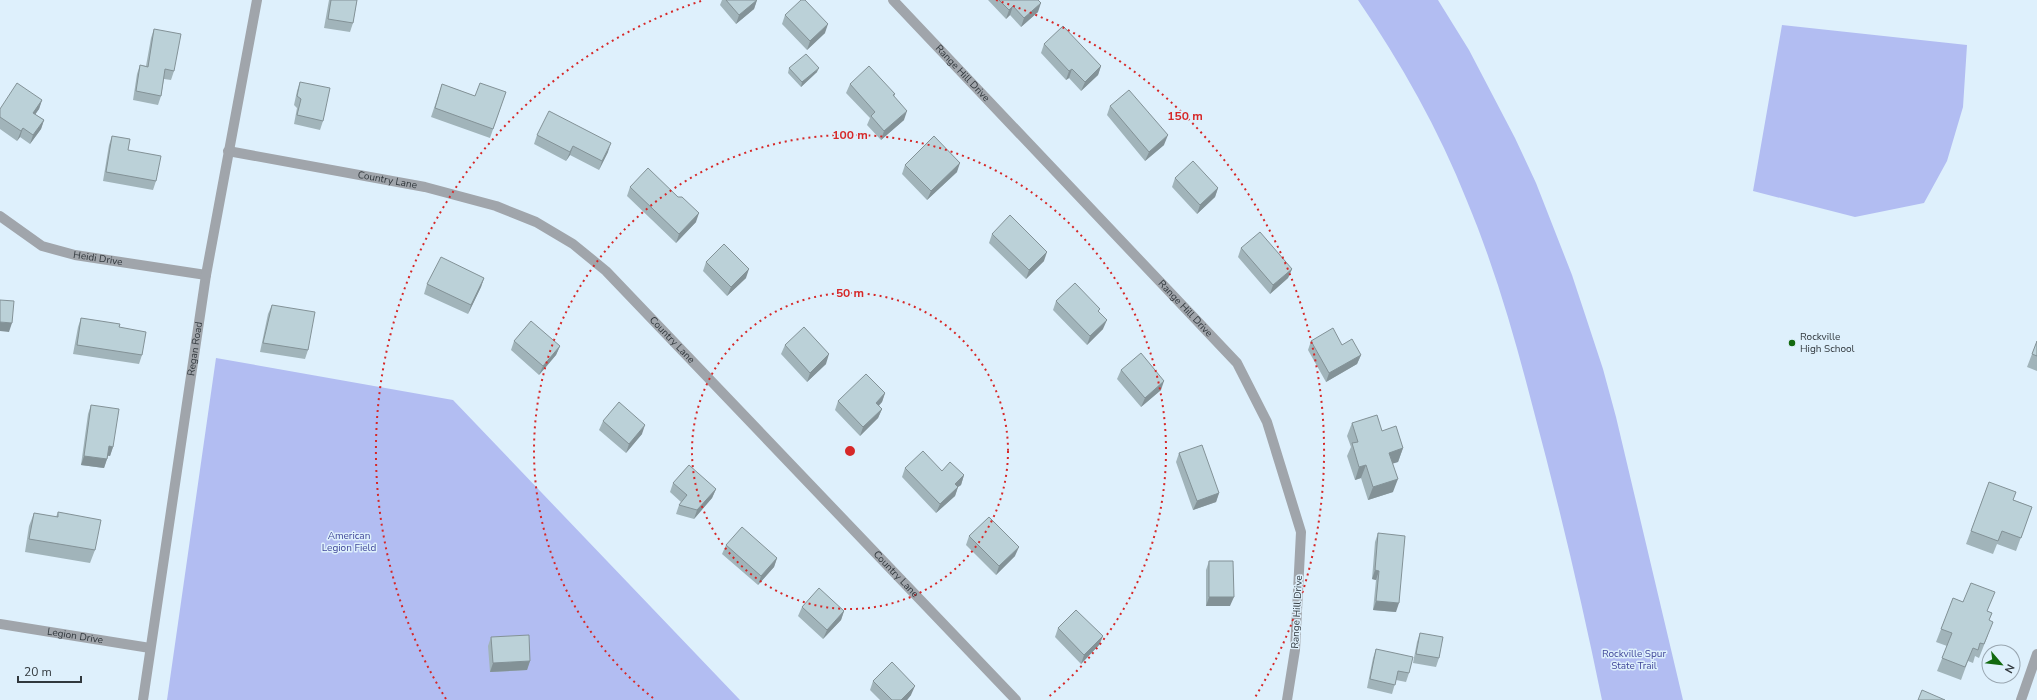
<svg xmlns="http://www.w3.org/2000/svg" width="2037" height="700" viewBox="0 0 2037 700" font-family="'Nunito Sans',sans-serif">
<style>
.green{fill:#b2bdf2}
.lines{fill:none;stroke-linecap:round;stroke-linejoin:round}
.minor{stroke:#a0a5ab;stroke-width:10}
.wall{fill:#a1b4ba}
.shaded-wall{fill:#839297}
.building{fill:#bbd1d8;stroke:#839297}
.ring{fill:none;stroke:#d62828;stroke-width:2;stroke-dasharray:2 4}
.poi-dot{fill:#12690f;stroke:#def0fc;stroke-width:1.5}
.labels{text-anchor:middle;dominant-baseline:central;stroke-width:3;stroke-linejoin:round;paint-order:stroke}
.street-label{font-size:10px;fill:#31383d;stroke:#def0fc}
.poi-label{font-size:10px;fill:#31383d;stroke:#def0fc;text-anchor:start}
.park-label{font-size:10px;fill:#41479a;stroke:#def0fc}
.centre{fill:#d62828;stroke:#def0fc;stroke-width:2}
.ring-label{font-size:12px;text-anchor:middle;font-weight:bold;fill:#d62828;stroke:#def0fc;stroke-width:3;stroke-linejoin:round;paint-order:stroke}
</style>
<rect width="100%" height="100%" fill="#def0fc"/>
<path class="green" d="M1358,0H1438L1469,50L1515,138L1536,183L1572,275L1603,369L1616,417L1683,700H1602C1582,602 1559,505 1533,408C1515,338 1495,268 1467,201C1439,130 1401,63 1358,0Z
M1782,25L1967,45L1963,107L1947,161L1924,203L1855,217L1753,191Z
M216,358L453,400L740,700H167Z"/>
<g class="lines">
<g class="minor">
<path id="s1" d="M893,0L1237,363L1267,422L1301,532L1295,650L1287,700"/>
<path id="s2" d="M228,151L425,187L496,206L536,222L573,244L606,271L1016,700"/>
<path id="s3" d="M0,216L42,246L75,255L206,275"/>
<path id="s4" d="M0,624L150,648"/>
<path id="s5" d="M143,700L206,275L257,0"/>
<path d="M2021,700L2037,654"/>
</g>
</g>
<path class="wall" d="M329,0H357L353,23L350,32L324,28Z
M722,0H757L754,9L736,24L720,5Z
M988,0H1038V12L1021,27L1010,15L1006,19Z
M785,15L825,33L807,50L782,24Z
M154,29L174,71L171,80L164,79L161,96L158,105L133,100L137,74L140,65L146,66L151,38Z
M1044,44L1101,66L1098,75L1081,91L1069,78L1066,80L1041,53Z
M789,68L817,72L801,87L788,73Z
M300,82L323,121L320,130L294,124L297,108L294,105L297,91Z
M442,84L475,96L506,92L490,138L431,117Z
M850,84L895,94L894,97L904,120L881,140L867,125L870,118L846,93Z
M42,100L39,109L35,114L44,120L41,129L30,144L20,137L17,141L0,129V109Z
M1110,106L1164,145L1145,161L1107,115Z
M537,135L608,152L599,170L570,155L566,161L534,144Z
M112,136L128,150L156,181L153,190L103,181L109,145Z
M905,165L957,172L927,200L902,174Z
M1175,178L1218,188L1215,197L1197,214L1172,187Z
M630,187L696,222L676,243L627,196Z
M992,234L1044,261L1026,279L989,243Z
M1241,248L1292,269L1288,278L1270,294L1238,257Z
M706,262L746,278L727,296L703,271Z
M484,278L481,287L468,314L424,294L427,284Z
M1056,301L1099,312L1103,329L1087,345L1053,310Z
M272,305L308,350L305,359L260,352L268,314Z
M81,318L119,327L142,355L139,364L73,354L78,327Z
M514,341L560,346L556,355L539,375L511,350Z
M1311,341L1342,345L1361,355L1357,364L1326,382L1308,350Z
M2037,341V371L2027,367Z
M785,345L826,364L807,382L781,354Z
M1121,370L1161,390L1141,407L1117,379Z
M885,393L882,402L879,406L882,409L878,418L860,436L835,410L838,401Z
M91,405L113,447L110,456H108L104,468L81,465L88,414Z
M603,421L642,434L626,453L599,430Z
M1352,423L1382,431L1403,448L1398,462L1393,463V492L1368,500L1361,478L1355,480L1347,456L1351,447L1347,436Z
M1179,453L1219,493L1216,502L1193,510L1176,462Z
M905,468L942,471L964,475L961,485L958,487L955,496L936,513L902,477Z
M1989,482L2014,500L2032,507L2016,551L1997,544L1993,554L1966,544Z
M673,483L716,489L712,498L694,519L676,514L679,505L681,502L670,492Z
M58,512L95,550L90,563L25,552L29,526L34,513L56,517Z
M1378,533L1396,612L1373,610L1376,580L1372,579L1375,542Z
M969,536L1015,556L996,575L966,545Z
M726,545L777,558L774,567L758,585L722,554Z
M1209,561L1230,606H1206V570Z
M1953,598L1992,613L1989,620L1988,635L1979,658L1975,656L1973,663L1968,661L1961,680L1937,671L1947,646L1936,642Z
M802,607L844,611L841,620L823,639L798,616Z
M1058,628L1103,636L1099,645L1081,664L1055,637Z
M1420,633L1439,658L1436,667L1413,663L1417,642Z
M491,637L530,661L527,670L490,672L488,646Z
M1376,649L1409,673L1406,682L1396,680L1392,694L1367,688L1373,658Z
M873,681L911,695L907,700H880L870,690Z"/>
<path class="shaded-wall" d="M757,0L754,9L736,24L739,15Z
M1041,3L1038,12L1021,27L1024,18Z
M1013,6L1010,15L1006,19L1009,10Z
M828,24L825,33L807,50L810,41Z
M1101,66L1098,75L1081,91L1085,82Z
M819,68L817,72L801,87L802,82Z
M1072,69L1069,78L1066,80L1069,71Z
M42,100L39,109L30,122L33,113Z
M907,111L904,120L881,140L884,131Z
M44,120L41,129L30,144L33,135Z
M23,128L20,137L17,141L21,131Z
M1168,135L1164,145L1145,161L1149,152Z
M611,143L608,152L599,170L602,161Z
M573,146L570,155L566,161L570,152Z
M960,163L957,172L927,200L931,191Z
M1218,188L1215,197L1197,214L1200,205Z
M699,213L696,222L676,243L679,234Z
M1047,252L1044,261L1026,279L1029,270Z
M749,269L746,278L727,296L731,287Z
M1292,269L1288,278L1270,294L1273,285Z
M484,278L481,287L468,314L471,305Z
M1107,320L1103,329L1087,345L1090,336Z
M0,322L12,323L9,332L0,331Z
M560,346L556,355L539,375L543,366Z
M829,354L826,364L807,382L810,373Z
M1361,355L1357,364L1326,382L1329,373Z
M1164,381L1161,390L1141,407L1145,398Z
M885,393L882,402L872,412L876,403Z
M882,409L878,418L860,436L863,427Z
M645,425L642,434L626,453L629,444Z
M109,446L113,447L110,456L106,455Z
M1403,448L1398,462L1385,466L1389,453Z
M84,456L107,459L104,468L81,465Z
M1366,465L1361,478L1355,480L1359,467Z
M964,475L961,485L958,487L955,496L936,513L940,504L955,484Z
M1398,479L1393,492L1368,500L1373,487Z
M716,489L712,498L694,519L697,510Z
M1219,493L1216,502L1193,510L1197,501Z
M1019,547L1015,556L996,575L999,566Z
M777,558L774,567L758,585L761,576Z
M1375,570L1379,571L1376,580L1372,579Z
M1209,597H1234L1230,606H1206Z
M1376,601L1399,603L1396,612L1373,610Z
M844,611L841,620L823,639L827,630Z
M1103,636L1099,645L1081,664L1084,655Z
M530,661L527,670L490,672L493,663Z
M915,686L911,695L907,700H901Z"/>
<path class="building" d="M331,0H357L353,23L328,19Z
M726,0H757L739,15Z
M801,0H805L828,24L810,41L785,15Z
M999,0H1038L1041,3L1024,18L1013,6L1009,10Z
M1063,26L1101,66L1085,82L1072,69L1069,71L1044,44Z
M154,29L181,34L174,71L165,69L161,96L136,91L140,65L148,67Z
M806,54L819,68L802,82L789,68Z
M869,66L895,94L893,95L907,111L884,131L871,116L875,112L850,84Z
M300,82L330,88L323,121L297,115L301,99L297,96Z
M17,83L42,100L33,113L44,120L33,135L23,128L21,131L0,117V109Z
M480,83L506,92L493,129L435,108L442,84L475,96Z
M1129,90L1168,135L1149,152L1110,106Z
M549,111L611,143L602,161L573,146L570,152L537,135Z
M112,136L130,139L128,150L161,156L156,181L106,172Z
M934,136L960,163L931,191L905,165Z
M1193,161L1218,188L1200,205L1175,178Z
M648,168L678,197H682L699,213L679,234L630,187Z
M1010,215L1047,252L1029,270L992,234Z
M1260,232L1292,269L1273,285L1241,248Z
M724,244L749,269L731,287L706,262Z
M441,257L484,278L471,305L427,284Z
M1075,283L1100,309L1098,311L1107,320L1090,336L1056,301Z
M0,300L14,301L12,323L0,322Z
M272,305L315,312L308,350L263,343Z
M81,318L120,324L119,327L146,332L142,355L77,345Z
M531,321L560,346L543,366L514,341Z
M804,327L829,354L810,373L785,345Z
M1333,328L1342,345L1352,339L1361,355L1329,373L1311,341Z
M2037,341V356L2032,354Z
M1141,353L1164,381L1145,398L1121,370Z
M866,374L885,393L876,403L882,409L863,427L838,401Z
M619,402L645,425L629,444L603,421Z
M91,405L119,409L113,447L109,446L107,459L84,456Z
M1377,415L1382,431L1396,426L1403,448L1389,453L1398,479L1373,487L1366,465L1359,467L1352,443L1358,442L1352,423Z
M1202,445L1219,493L1197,501L1179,453Z
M923,451L942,471L950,462L964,475L955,484L958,487L940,504L905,468Z
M689,465L716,489L697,510L679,505L687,495L673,483Z
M1989,482L2016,492L2013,500L2032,507L2021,538L2002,531L1998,541L1971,531Z
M58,512L101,520L95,550L29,539L34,513L58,517Z
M989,517L1019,547L999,566L969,536Z
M742,527L777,558L761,576L726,545Z
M1378,533L1405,536L1399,603L1376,601L1379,571L1375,570Z
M1209,561H1233L1234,597H1209Z
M1971,583L1995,592L1987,611L1992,613L1989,620L1993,622L1984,644L1980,643L1978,650L1973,648L1965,667L1942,658L1952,633L1941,629L1953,598L1963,602Z
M819,588L844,611L827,630L802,607Z
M1076,610L1103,636L1084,655L1058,628Z
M1420,633L1443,637L1439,658L1416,654Z
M529,635L530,661L493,663L491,637Z
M1376,649L1413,657L1409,673L1398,671L1395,685L1370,679Z
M892,662L915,686L901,700H892L873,681Z
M1922,690L1945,700H1918Z"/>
<g class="ring">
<circle cx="850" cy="451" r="158"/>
<path d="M653 698A316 316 0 1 1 1047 698"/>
<path d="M446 699A474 474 0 0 1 704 0M996 0A474 474 0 0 1 1254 699"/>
</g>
<circle class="poi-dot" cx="1792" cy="343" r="4"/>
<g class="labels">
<g class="street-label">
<text stroke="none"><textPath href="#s1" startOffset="101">Range Hill Drive</textPath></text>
<text stroke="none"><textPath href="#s2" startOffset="162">Country Lane</textPath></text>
<text stroke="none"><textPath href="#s3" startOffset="109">Heidi Drive</textPath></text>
<text stroke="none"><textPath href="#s1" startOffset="425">Range Hill Drive</textPath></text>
<text stroke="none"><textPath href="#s2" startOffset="498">Country Lane</textPath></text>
<text stroke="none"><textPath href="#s5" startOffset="355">Regan Road</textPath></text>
<text stroke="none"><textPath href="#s2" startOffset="822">Country Lane</textPath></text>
<text transform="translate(1297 612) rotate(-87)">Range Hill Drive</text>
<text stroke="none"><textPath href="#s4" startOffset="76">Legion Drive</textPath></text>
</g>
<g class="poi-label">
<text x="1800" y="337">Rockville<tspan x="1800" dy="12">High School</tspan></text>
</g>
<g class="park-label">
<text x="349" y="536">American<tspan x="349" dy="12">Legion Field</tspan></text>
<text x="1634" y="654">Rockville Spur<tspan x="1634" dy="12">State Trail</tspan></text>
</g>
</g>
<circle cx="850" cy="451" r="6" class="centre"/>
<g class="ring-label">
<text x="1185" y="120">150 m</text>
<text x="850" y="139">100 m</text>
<text x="850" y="297">50 m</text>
</g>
<g transform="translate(2001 664) rotate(118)"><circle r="19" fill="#def0fc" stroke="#99a6b0"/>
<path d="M0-3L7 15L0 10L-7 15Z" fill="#12690f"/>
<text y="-6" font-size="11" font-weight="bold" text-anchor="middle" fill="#31383d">N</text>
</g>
<path d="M18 676v6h63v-6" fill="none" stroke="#31383d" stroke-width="2"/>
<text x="24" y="676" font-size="12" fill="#31383d" stroke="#def0fc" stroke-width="3" paint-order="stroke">20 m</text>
</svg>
